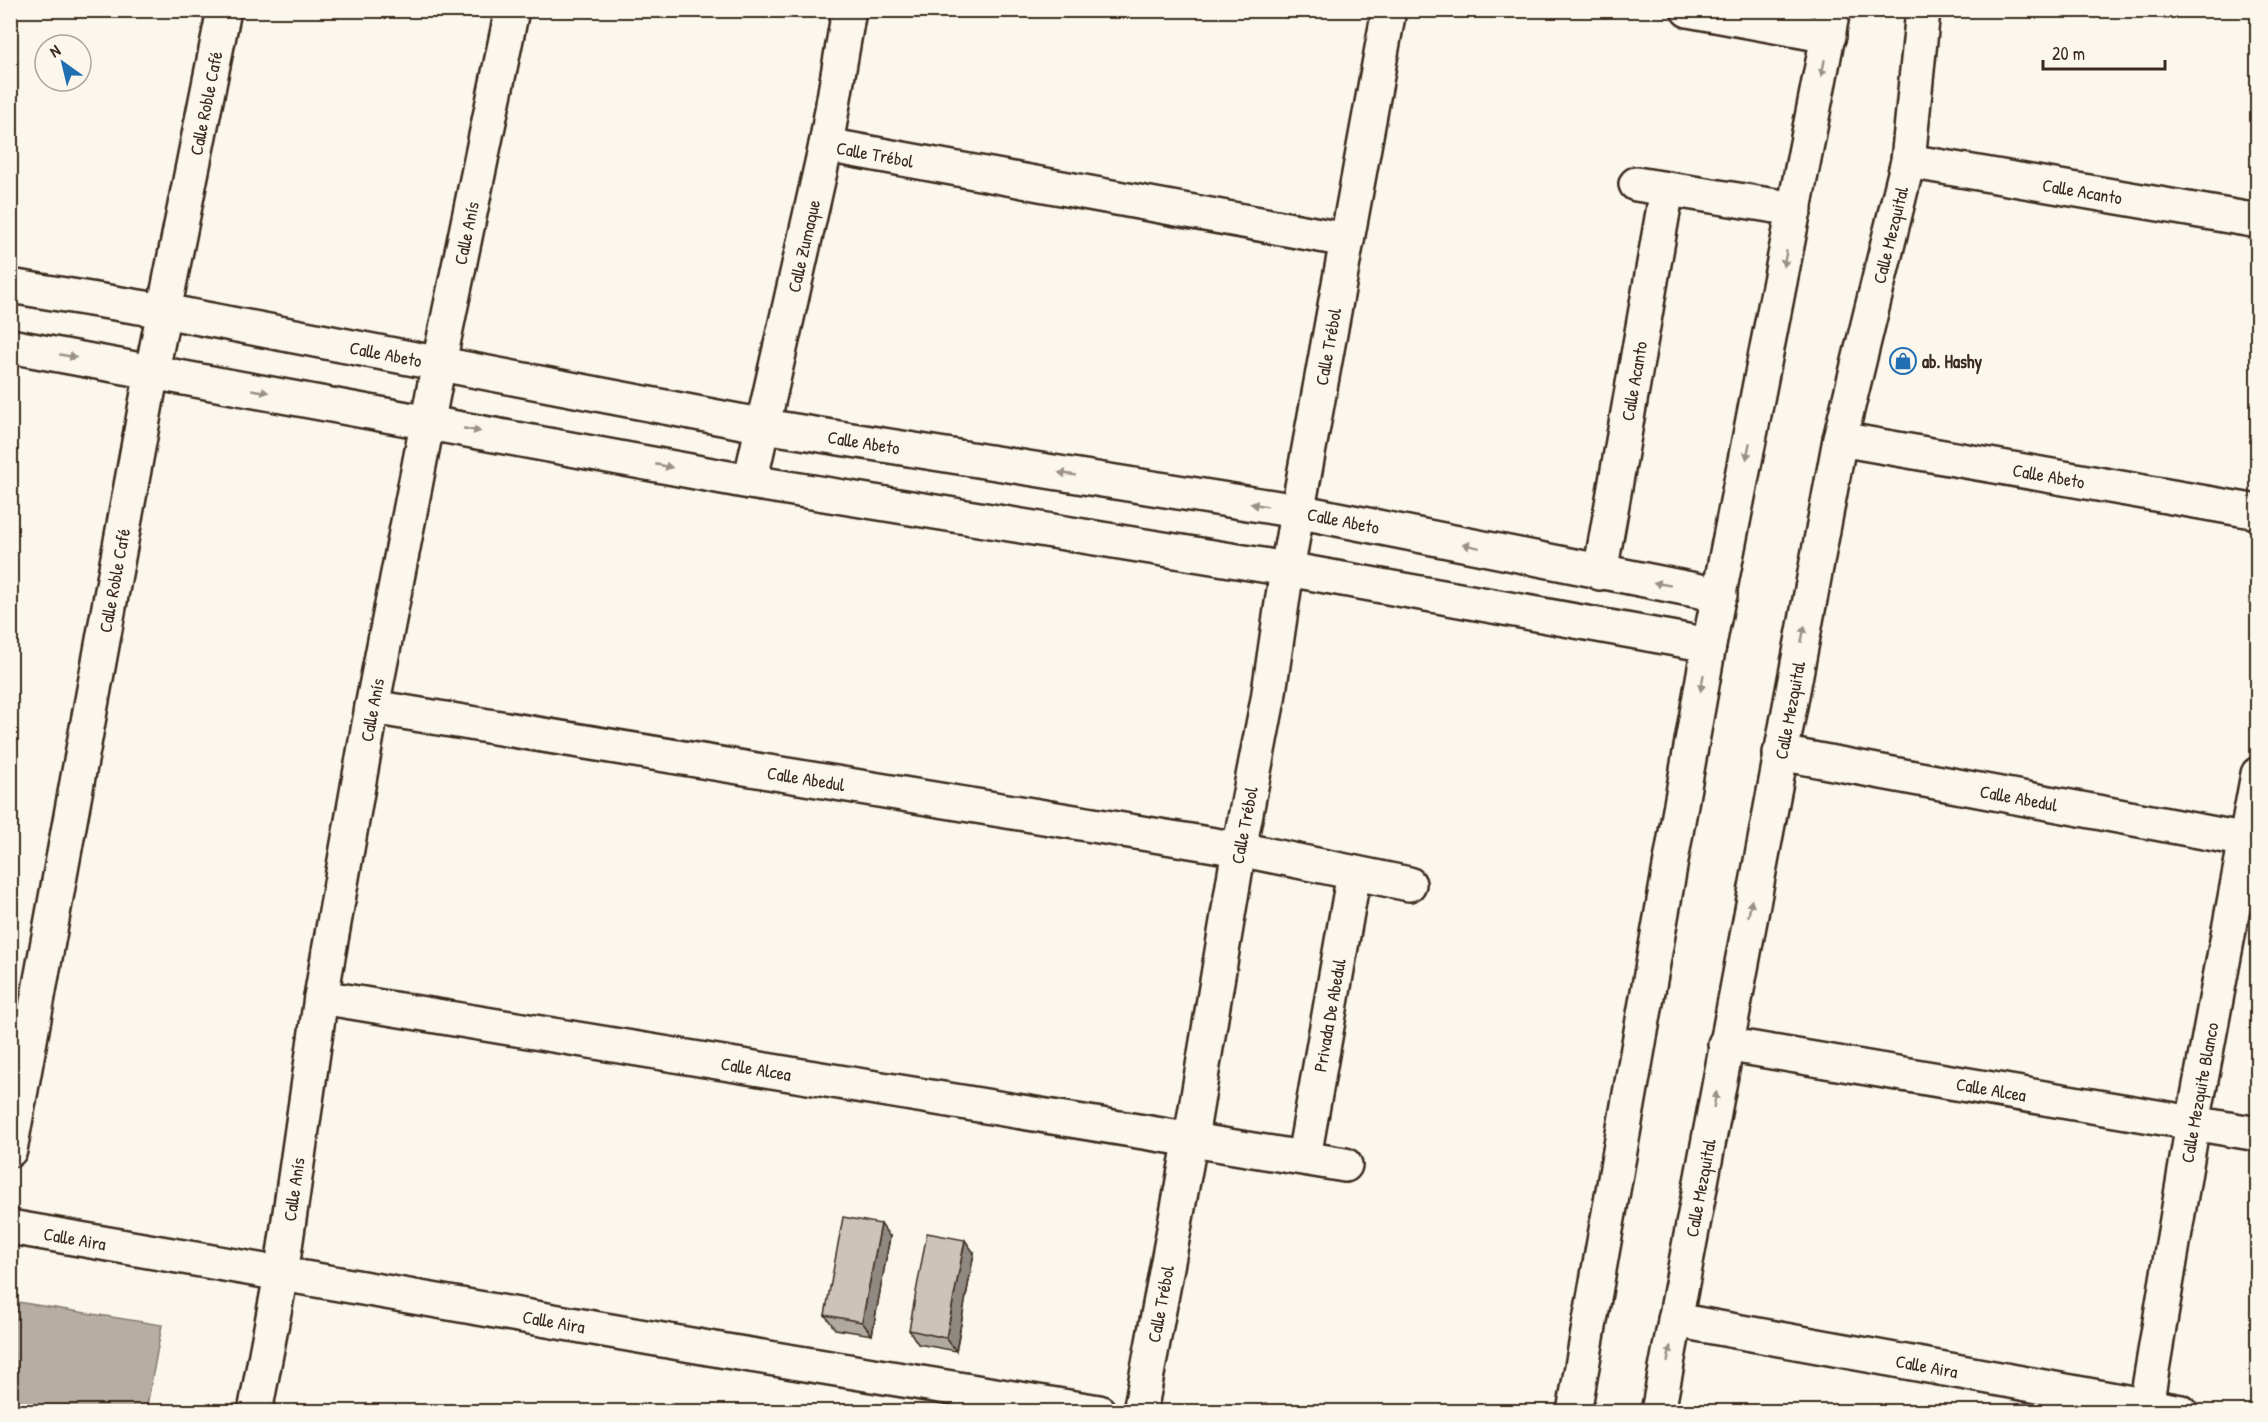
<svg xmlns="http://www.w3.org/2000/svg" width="2268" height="1422" viewBox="0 0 2268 1422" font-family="'Patrick Hand',sans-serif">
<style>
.water{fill:#b6aea2;stroke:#85796d;stroke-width:1.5}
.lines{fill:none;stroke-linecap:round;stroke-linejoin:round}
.minor-casing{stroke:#3b2a1e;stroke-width:38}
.major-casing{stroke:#3b2a1e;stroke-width:38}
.minor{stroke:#fbf7ec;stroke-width:33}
.major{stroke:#fbf7ec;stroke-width:33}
.wall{fill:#afa99f;stroke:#3b2a1e;stroke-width:1.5}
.shaded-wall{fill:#8f8982;stroke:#3b2a1e;stroke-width:1.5}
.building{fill:#ccc4b9;stroke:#3b2a1e;stroke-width:1.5}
.oneway{fill:#9b9085}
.labels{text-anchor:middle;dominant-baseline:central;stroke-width:6;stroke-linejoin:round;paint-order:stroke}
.street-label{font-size:18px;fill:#3b2a1e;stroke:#fbf7ec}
.poi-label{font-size:18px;font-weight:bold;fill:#3b2a1e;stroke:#fbf7ec;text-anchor:start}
</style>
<rect width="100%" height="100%" fill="#fbf7ec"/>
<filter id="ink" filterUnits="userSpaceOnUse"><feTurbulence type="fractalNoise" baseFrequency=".0167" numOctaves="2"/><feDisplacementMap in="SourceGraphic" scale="12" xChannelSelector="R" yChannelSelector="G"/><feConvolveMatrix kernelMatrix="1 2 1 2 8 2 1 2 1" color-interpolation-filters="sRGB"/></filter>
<g filter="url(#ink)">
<path class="water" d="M11,1301L162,1325L146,1411H11Z"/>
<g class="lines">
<defs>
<g id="minor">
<path d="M1688,10L1829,36"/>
<path id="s1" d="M826,145L1347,240"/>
<path id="s2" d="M10,286L164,311L764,426L1297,511L1720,595"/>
<path d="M10,346L750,482L1287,569L1709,645"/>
<path id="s3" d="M1840,439L2258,512"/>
<path id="s4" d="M750,482L826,145L849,10"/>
<path id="s5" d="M1600,573L1667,189"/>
<path id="s6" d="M372,707L1239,849L1409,884"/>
<path id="s7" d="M1780,753L2258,842"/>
<path id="s8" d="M321,997L1345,1165"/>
<path id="s9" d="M1725,1044L2258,1134"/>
<path id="s10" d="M10,1150L152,371L224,10"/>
<path id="s11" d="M1304,1157L1354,873"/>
<path id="s12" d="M10,1227L726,1351L1099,1412"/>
<path id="s13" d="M1675,1320L2181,1412"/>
<path id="s14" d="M255,1412L281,1275L321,997L372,707L439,363L512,10"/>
<path id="s15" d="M1140,1412L1191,1138L1239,849L1268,699L1287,569L1389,10"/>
<path id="s16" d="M2145,1412L2193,1123L2258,774"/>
</g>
<g id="major">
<path id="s17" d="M1908,161L2258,221"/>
<path d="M1636,184L1795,209"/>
<path d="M1574,1412L1709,645L1833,10"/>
<path id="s18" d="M1658,1412L1840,439L1908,161L1923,10"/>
</g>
</defs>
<use href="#minor" class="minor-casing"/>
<use href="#major" class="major-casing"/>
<use href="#minor" class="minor"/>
<use href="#major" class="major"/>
</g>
<path class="wall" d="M890,1237L872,1335L835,1329L825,1315Z
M974,1253L956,1351L918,1344L909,1330Z"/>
<path class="shaded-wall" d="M881,1224L890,1237L872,1335L862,1322Z
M965,1240L974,1253L956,1351L946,1338Z"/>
<path class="building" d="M843,1217L881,1224L862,1322L825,1315Z
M927,1233L965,1240L946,1338L909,1330Z"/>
<defs><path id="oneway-solid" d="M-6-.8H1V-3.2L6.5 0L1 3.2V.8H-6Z" transform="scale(1.5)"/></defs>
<g class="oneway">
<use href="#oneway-solid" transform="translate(1823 68) rotate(101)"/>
<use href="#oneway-solid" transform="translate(1785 259) rotate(101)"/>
<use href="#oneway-solid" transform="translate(68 356) rotate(10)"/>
<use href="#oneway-solid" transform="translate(260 391) rotate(10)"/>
<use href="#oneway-solid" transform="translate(472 430) rotate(11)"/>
<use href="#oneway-solid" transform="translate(1748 451) rotate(101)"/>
<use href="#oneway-solid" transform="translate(664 466) rotate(11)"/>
<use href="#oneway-solid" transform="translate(1067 474) rotate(-171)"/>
<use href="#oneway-solid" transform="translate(1259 505) rotate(-171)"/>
<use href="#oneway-solid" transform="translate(1471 546) rotate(-168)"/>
<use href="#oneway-solid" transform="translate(1662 584) rotate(-170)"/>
<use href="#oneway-solid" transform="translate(1803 634) rotate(-79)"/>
<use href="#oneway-solid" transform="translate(1702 683) rotate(100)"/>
<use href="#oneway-solid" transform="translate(1750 908) rotate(-79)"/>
<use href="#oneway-solid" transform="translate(1715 1100) rotate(-80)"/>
<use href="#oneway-solid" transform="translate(1669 1354) rotate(-80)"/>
</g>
</g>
<defs>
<symbol id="shop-ring" viewBox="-11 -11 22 22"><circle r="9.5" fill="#fbf7ec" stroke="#1f6fb2" stroke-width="1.5"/><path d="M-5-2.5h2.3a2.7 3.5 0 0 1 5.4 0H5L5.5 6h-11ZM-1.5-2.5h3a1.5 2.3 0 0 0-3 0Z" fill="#1f6fb2"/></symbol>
</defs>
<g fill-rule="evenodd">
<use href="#shop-ring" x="1888" y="346" width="30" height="30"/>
</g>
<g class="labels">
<g class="street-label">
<text stroke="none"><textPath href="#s10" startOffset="1065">Calle Roble Café</textPath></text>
<text stroke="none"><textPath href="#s1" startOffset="50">Calle Trébol</textPath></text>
<text stroke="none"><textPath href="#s17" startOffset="177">Calle Acanto</textPath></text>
<text stroke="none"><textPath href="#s14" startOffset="1198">Calle Anís</textPath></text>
<text stroke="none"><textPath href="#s18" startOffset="1200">Calle Mezquital</textPath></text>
<text stroke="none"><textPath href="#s4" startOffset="242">Calle Zumaque</textPath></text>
<text stroke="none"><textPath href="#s15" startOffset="1082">Calle Trébol</textPath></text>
<text stroke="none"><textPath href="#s2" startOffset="382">Calle Abeto</textPath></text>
<text stroke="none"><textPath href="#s5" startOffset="195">Calle Acanto</textPath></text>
<text stroke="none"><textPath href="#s2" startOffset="868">Calle Abeto</textPath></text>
<text stroke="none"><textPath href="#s3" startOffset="212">Calle Abeto</textPath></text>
<text stroke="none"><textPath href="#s2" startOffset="1354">Calle Abeto</textPath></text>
<text stroke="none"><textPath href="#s10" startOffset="579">Calle Roble Café</textPath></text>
<text stroke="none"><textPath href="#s14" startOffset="712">Calle Anís</textPath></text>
<text stroke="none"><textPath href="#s18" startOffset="714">Calle Mezquital</textPath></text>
<text stroke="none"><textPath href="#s6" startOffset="440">Calle Abedul</textPath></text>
<text stroke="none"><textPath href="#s7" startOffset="243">Calle Abedul</textPath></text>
<text stroke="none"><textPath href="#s15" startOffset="596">Calle Trébol</textPath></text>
<text stroke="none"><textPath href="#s11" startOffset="144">Privada De Abedul</textPath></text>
<text stroke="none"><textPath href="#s8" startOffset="441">Calle Alcea</textPath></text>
<text stroke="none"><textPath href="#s9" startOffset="270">Calle Alcea</textPath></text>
<text stroke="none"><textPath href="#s16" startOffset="324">Calle Mezquite Blanco</textPath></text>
<text stroke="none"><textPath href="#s14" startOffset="226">Calle Anís</textPath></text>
<text stroke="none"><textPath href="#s18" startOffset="228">Calle Mezquital</textPath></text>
<text stroke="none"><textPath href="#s12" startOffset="66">Calle Aira</textPath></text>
<text stroke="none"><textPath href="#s15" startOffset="110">Calle Trébol</textPath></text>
<text stroke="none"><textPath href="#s12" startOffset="552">Calle Aira</textPath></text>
<text stroke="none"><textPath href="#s13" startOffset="256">Calle Aira</textPath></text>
</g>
<g class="poi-label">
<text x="1922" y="361">ab. Hashy</text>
</g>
</g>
<rect width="2268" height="1422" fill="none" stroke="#fbf7ec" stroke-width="36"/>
<rect x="18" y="18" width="2232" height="1386" fill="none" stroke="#3b2a1e" stroke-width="2" filter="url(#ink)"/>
<g transform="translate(63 63) rotate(326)"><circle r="28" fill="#fbf7ec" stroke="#aea59a" stroke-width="1.5"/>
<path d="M0-4.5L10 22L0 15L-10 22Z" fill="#1f6fb2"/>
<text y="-9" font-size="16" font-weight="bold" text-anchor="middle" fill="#3b2a1e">N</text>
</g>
<path d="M2043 60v9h122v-9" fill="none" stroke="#3b2a1e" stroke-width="3"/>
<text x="2052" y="60" font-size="18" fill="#3b2a1e" stroke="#fbf7ec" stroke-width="4.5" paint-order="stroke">20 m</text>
</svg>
